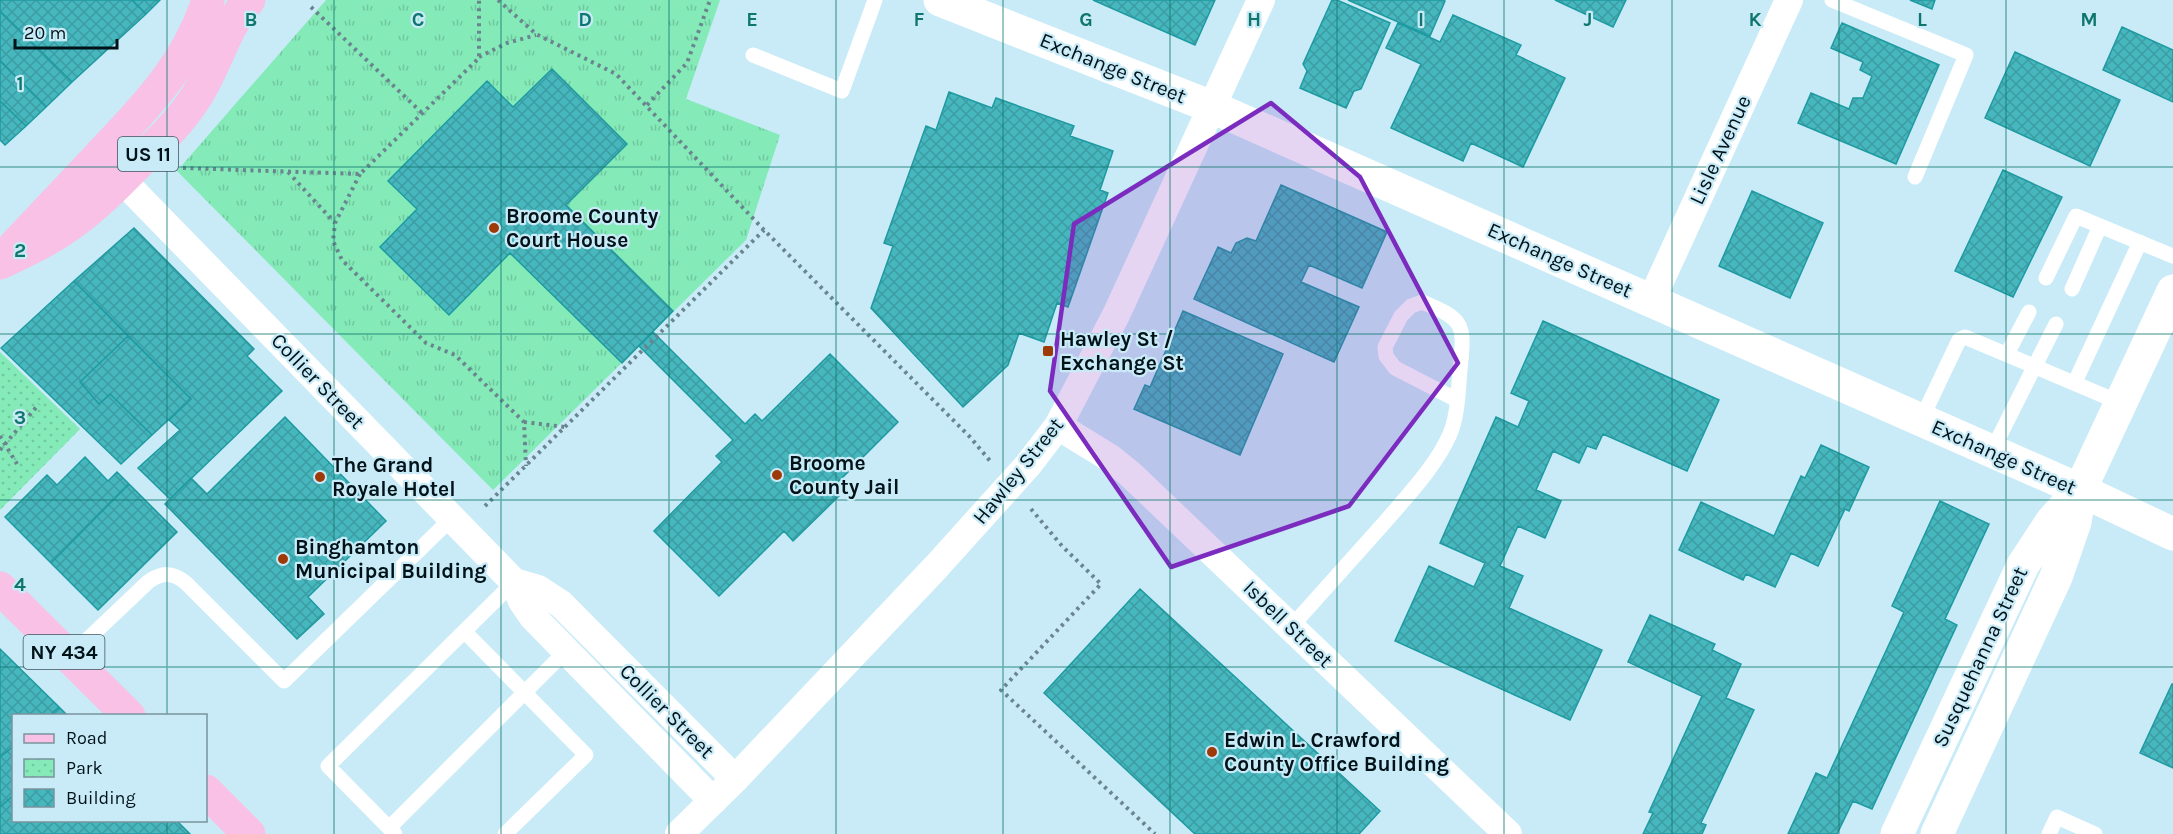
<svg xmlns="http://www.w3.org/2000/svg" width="2173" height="834" viewBox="0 0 2173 834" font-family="Karla,sans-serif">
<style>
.grass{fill:url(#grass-tufts)}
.park{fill:url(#park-dots)}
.building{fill:url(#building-cross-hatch);stroke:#1e9aa1;stroke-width:1.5}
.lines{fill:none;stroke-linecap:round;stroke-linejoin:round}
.path{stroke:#6a858f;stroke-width:4;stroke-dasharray:3 4.5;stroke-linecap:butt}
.lane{stroke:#fff;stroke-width:15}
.street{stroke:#fff;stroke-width:28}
.secondary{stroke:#fff;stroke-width:33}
.primary{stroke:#f8c1e5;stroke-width:33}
.marked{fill:#7b2cbf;fill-opacity:0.2;stroke:#7b2cbf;stroke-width:4.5;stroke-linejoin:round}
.grid{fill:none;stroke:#0f766e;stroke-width:1.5;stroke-opacity:0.55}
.poi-dot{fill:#9e3a08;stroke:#c8ebf7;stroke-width:2}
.labels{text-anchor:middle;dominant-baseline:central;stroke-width:4.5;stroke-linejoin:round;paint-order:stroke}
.shield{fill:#c8ebf7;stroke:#3d535c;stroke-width:1.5}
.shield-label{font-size:20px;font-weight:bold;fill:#011219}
.street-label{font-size:21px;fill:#011219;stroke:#c8ebf7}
.poi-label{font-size:21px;font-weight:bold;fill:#011219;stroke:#c8ebf7;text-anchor:start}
.grid-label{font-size:20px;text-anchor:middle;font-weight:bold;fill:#0f766e;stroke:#c8ebf7;stroke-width:4.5;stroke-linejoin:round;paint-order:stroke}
</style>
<defs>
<pattern id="grass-tufts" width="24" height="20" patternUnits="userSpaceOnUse" patternTransform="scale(1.5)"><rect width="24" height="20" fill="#84eab8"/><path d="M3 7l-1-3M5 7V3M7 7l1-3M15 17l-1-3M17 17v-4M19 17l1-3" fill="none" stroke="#70c89e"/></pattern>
<pattern id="park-dots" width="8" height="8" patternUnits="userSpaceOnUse" patternTransform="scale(1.5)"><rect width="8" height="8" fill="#84eab8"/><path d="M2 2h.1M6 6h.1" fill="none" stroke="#70c89e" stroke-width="1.8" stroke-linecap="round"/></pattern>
<pattern id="building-cross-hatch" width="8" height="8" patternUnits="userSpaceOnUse" patternTransform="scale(1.5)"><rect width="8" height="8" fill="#47b7be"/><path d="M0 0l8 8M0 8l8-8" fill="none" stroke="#3c9ca3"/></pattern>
</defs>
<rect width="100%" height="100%" fill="#c8ebf7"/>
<path class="grass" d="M326,0H720L686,99L780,135L746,240L493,490L177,171Z"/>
<path class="park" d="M0,352L80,429L0,510Z"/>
<path class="building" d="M0,0H132L146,14L72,82L0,11Z
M132,0H160L146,14Z
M1093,0H1215L1195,45Z
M1332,0H1337L1390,23L1361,89L1354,91L1346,108L1300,88L1307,71L1303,64Z
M1348,0H1443L1445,1L1430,36Z
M1555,0H1626L1613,27Z
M1910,0H1935L1932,9Z
M0,11L72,82L46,107L0,61Z
M1453,15L1521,45L1516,55L1565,78L1523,167L1471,143L1463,161L1391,128L1421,64L1386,48L1398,23L1440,42Z
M1842,23L1939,65L1896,164L1798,123L1811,93L1849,109L1853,98H1863L1872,76L1860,70L1863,62L1831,48Z
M2122,27L2173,50V102L2103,70Z
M2015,52L2120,100L2090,166L1985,118Z
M0,61L46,107L26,126L0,101Z
M552,69L627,144L566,205L673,311L622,363L510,253L449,315L380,247L417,209L388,181L487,81L513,107Z
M949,92L992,108L996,98L1074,126L1070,136L1113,151L1100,190L1108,193L1068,307L1057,303L1044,342L1019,333L1008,365L963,407L871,308L893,246L884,243L926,126L936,130Z
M0,101L26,126L5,145L0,140Z
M2003,170L2062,197L2013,297L1955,271Z
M1281,185L1387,232L1362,288L1309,265L1301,282L1359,307L1334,362L1194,299L1218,247L1231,253L1236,243L1247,238L1256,241Z
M1752,191L1823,223L1790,298L1719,266Z
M134,228L254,349L247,356L282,391L170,499L138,468L180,430L169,420L191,399L74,281Z
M74,281L128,336L80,382L99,404L110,394L152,435L121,464L1,348Z
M1183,311L1283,354L1240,455L1134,409L1145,385L1150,387Z
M1543,321L1719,400L1687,471L1603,434L1596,449L1587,446L1579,463L1553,451L1536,490L1561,501L1545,538L1518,526L1500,566L1523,576L1509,608L1602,650L1570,720L1395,641L1429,566L1474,587L1485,563L1440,543L1496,417L1518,427L1529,401L1511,393Z
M653,332L745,424L755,414L762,421L830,354L898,422L832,488L839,496L793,541L784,531L719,596L654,531L722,462L716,456L733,440L639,346Z
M128,336L191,399L152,435L110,394L99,404L80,382Z
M285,417L386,521L308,597L324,614L297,639L165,504L191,478L207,494Z
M1821,445L1869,467L1849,511L1845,509L1818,566L1791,553L1775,587L1746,574L1743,580L1679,550L1701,502L1774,536L1801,476L1805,478Z
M85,457L108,481L117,472L129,484L51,563L5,517L47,475L57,485Z
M129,484L177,532L98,610L51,563Z
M1940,501L1989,524L1945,619L1957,625L1872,809L1853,801L1837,834H1788L1816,773L1827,778L1904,612L1892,606Z
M1140,589L1380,811L1359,834H1195L1044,693Z
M1650,615L1715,644L1712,650L1741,664L1726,698L1754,710L1701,823L1706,825L1702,834H1643L1653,813L1649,812L1702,696L1628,662Z
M0,649L59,707L49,716H14V746L0,757Z
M2172,684H2173V768L2140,753Z
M59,707L68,716H49Z
M14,746V795L0,807V757Z
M14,795V820H176L190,834H0V807Z"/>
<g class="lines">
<path class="path" d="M498,0L536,34L616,74L764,230L970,437L991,462
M311,7L422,113
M479,57L507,43L536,35
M647,105L687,63L710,0
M183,168L360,174L479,58V0
M288,172L335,223
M360,174L335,223L333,241L342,260L426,343L455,355L524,422L526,466
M524,422L565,427
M0,436L17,464
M0,450L39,404
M485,506L764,230
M1031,509L1062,546L1101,584L1001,690L1155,834"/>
<path class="lane" d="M1832,0L1966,55L1915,177
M753,55L842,91L875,0
M2046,278L2076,216L2100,226
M2072,289L2100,226L2173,256
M2007,354L2029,312
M2075,382L2140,242
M1921,420L1959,340L1965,337L2121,403
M1992,451L2056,324
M1291,627C1322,592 1354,557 1385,522C1408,495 1436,466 1450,434C1458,415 1458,391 1460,371C1464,326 1467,320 1422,302L1411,306L1401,316L1385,347L1386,356L1395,368L1457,400
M465,632L586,755L505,834
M69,657L148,582C162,572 173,572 186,583L284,681L452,518
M389,828L566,651
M395,834L328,766L514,582
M2049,834L2057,817L2095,834"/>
<path class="street" d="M122,180L514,582L522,601L533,617L713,801
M1651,301L1789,0
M1058,426L1110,458L1130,474L1508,834
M514,582L538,589L561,604L735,779
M679,834L735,779L937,566L1028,465L1058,426L1116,315L1261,0"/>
<path class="secondary" d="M940,0L1212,107L2080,490L2173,534
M1897,834L2023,565L2052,521L2080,490L2173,291
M1937,834L2056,577L2075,522L2080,491"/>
<path class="primary" d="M14,246C42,216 71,186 99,156C144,109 188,64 208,0
M0,263C21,253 42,244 61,231C92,211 120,182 146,155C163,138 181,120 194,100C216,68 223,29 249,0
M0,588L129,716
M206,791L249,834"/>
</g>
<path class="marked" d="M1271,103L1360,177L1458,363L1349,506L1171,567L1050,391L1074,224Z"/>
<path class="grid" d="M167,0V716M334,0V834M501,0V834M669,0V834M836,0V834M1003,0V834M1170,0V834M1337,0V834M1504,0V834M1672,0V834M1839,0V834M2006,0V834M0,167H2173M0,334H2173M0,500H2173M0,667H2173M167,820V834"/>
<g class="poi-dot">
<circle cx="494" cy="228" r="6"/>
<rect x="1042" y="345" width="12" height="12" rx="3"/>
<circle cx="777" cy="475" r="6"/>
<circle cx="320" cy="477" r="6"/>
<circle cx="283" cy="559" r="6"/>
<circle cx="1212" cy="752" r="6"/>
</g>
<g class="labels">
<g class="shield">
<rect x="118" y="137" width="60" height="34" rx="4.5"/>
<rect x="23.5" y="635" width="81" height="34" rx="4.5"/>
</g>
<g class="shield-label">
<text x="148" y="154">US 11</text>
<text x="64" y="652">NY 434</text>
</g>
<g class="street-label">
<text transform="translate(1113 68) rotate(22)">Exchange Street</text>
<text transform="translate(1720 150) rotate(-65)">Lisle Avenue</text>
<text transform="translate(1560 260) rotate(24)">Exchange Street</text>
<text transform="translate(318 381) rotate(46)">Collier Street</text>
<text transform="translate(2004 457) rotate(24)">Exchange Street</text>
<text transform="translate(1018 471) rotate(-51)">Hawley Street</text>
<text transform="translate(1288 624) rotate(44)">Isbell Street</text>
<text transform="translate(1980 657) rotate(-65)">Susquehanna Street</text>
<text transform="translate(667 711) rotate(45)">Collier Street</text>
</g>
<g class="poi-label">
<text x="506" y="216">Broome County<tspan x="506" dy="24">Court House</tspan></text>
<text x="1060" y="339">Hawley St /<tspan x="1060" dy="24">Exchange St</tspan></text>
<text x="789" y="463">Broome<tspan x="789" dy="24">County Jail</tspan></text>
<text x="332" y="465">The Grand<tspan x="332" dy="24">Royale Hotel</tspan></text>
<text x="295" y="547">Binghamton<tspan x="295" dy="24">Municipal Building</tspan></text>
<text x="1224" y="740">Edwin L. Crawford<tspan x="1224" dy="24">County Office Building</tspan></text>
</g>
</g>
<g class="grid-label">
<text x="251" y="26">B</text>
<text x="418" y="26">C</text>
<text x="585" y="26">D</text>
<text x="752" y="26">E</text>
<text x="919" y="26">F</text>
<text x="1086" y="26">G</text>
<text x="1254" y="26">H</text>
<text x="1421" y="26">I</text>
<text x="1588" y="26">J</text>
<text x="1755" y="26">K</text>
<text x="1922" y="26">L</text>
<text x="2089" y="26">M</text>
<text x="20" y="90">1</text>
<text x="20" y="257">2</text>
<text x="20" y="424">3</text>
<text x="20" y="591">4</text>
</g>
<rect x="12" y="714" width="195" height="108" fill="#c8ebf7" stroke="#78949e" stroke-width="1.5"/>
<rect x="24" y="734" width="30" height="9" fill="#f8c1e5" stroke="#78949e" stroke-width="1.5"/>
<text x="66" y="744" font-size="18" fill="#011219">Road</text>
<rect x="24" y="759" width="30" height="18" fill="url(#park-dots)" stroke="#78949e" stroke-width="1.5"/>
<text x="66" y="774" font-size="18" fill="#011219">Park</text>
<rect x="24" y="789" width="30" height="18" fill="url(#building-cross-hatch)" stroke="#78949e" stroke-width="1.5"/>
<text x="66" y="804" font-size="18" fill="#011219">Building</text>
<path d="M15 39v9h102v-9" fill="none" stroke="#011219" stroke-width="3"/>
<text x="24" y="39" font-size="18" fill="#011219" stroke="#c8ebf7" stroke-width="4.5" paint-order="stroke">20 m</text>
</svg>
